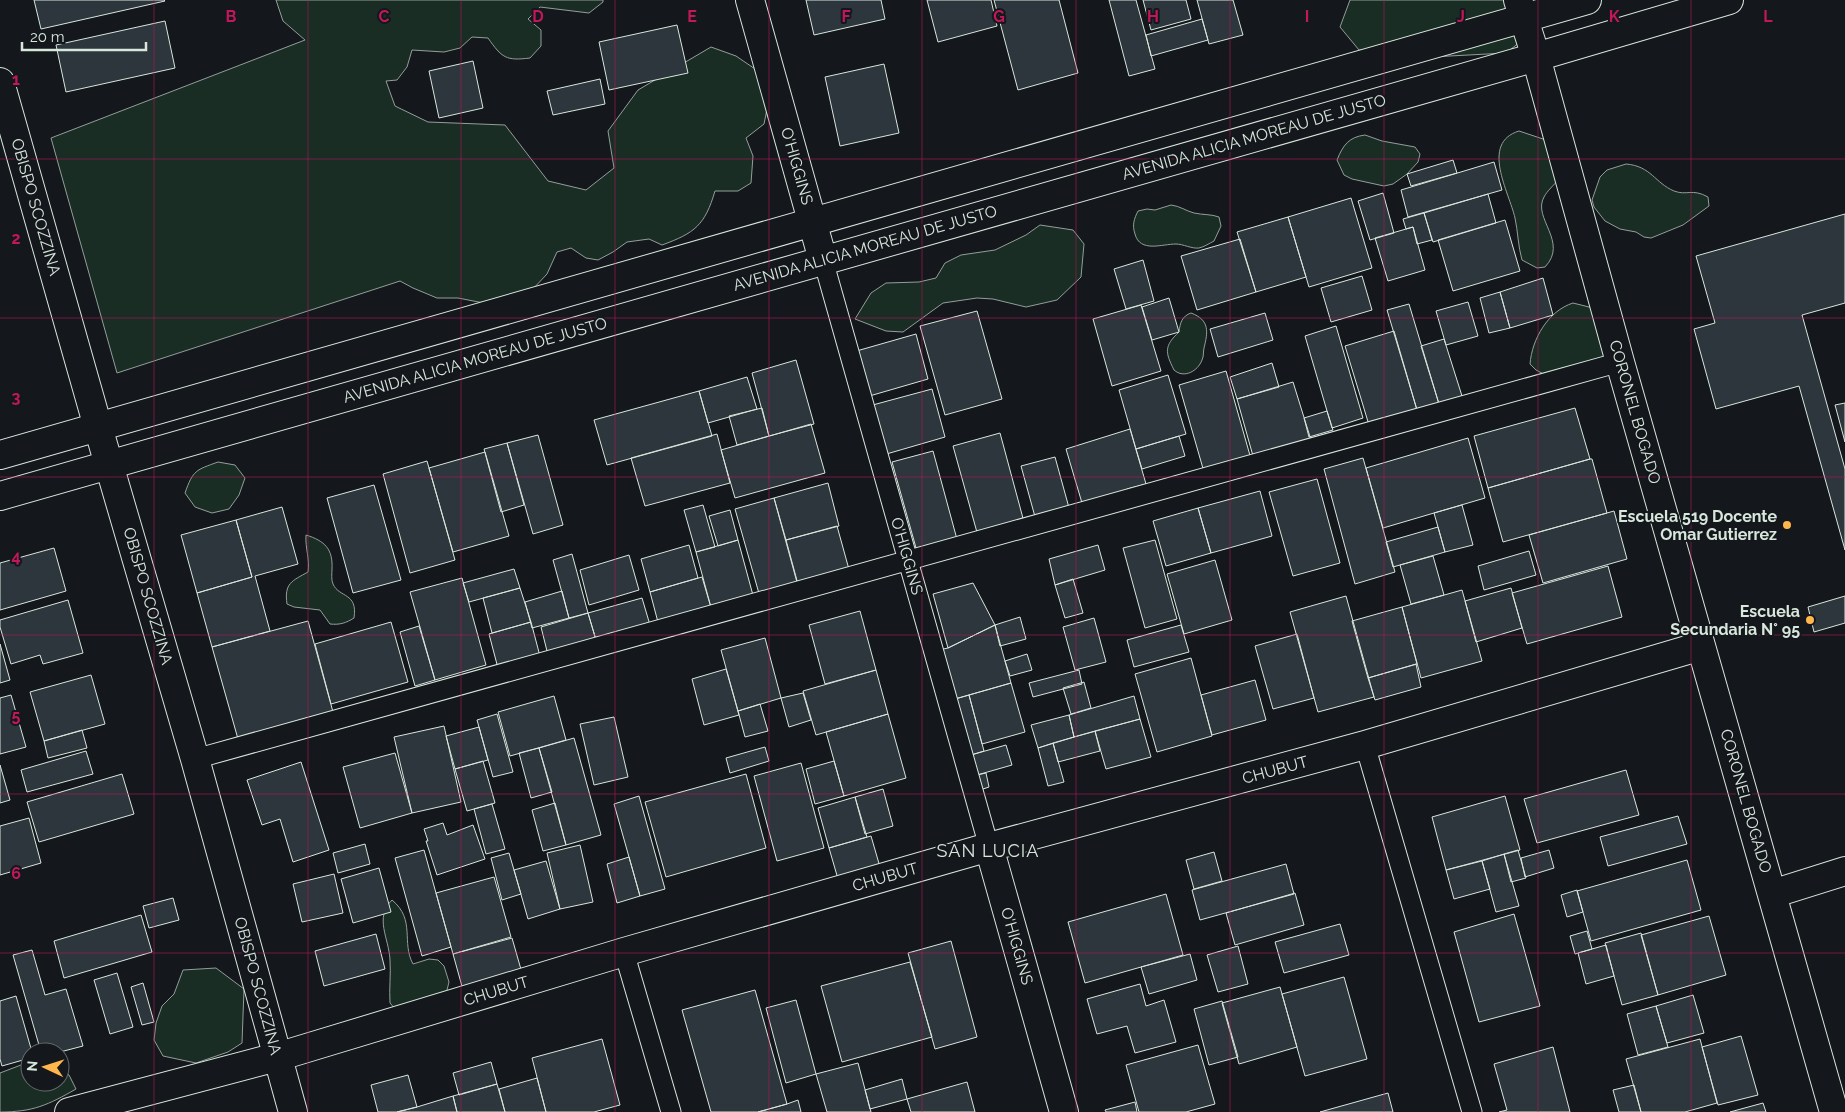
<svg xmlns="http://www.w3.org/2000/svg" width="1845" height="1112" viewBox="0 0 1845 1112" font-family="Raleway,sans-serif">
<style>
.green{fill:#1a2d24;stroke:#939e99}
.building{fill:#2c363c;stroke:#d8e6dc}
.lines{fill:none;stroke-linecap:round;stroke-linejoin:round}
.service-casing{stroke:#d8e6dc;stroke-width:21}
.minor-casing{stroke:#d8e6dc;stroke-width:30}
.secondary-casing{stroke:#d8e6dc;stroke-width:30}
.service{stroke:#14181c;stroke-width:19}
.minor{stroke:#14181c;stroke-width:28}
.secondary{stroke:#14181c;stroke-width:28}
.grid{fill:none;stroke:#c2185b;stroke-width:1;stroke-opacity:0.55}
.poi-dot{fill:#ffb74d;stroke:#14181c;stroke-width:2}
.labels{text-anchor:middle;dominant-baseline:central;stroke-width:4;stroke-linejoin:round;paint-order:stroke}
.street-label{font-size:16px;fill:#d8e6dc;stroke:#14181c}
.poi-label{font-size:16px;font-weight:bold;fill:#d8e6dc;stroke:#14181c;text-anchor:end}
.neighbourhood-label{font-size:18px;letter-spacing:1px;fill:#d8e6dc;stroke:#14181c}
.grid-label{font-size:16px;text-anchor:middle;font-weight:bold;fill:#c2185b;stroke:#14181c;stroke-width:4;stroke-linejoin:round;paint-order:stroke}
</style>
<rect width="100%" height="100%" fill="#14181c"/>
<path class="green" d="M276,0H603V2L589,13L540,7L528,19L541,30V46L530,58C506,61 502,58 488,38L472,37L460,48L444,52L412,50L407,67L397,80L386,81L395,106L428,122L505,125L548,181L586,190L614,168L608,131L638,90L711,47L736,56L758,71L769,99L764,124L746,138L753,156L751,183L738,191H715C705,225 695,233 662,245L649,239L627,242L613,252L598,260L586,258L571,248L557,252L547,274L531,291L494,305L458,298H437L413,288L400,281L117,373L51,138L305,40L283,21Z
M1350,0H1533L1538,28L1506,53L1431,57L1359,50L1340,27Z
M1519,131L1543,139L1551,144L1559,179C1554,185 1547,191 1544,197C1532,218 1569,242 1545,267L1537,268L1522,260C1518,246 1518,232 1515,218C1509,192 1480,143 1519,131Z
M1365,135L1382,141L1415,147L1420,154L1418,162L1407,174L1393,184L1384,186L1352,179L1344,175L1337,160C1343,145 1349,137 1365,135Z
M1626,164C1651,166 1655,183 1674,191C1687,196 1692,188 1708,197L1709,206L1683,225L1651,238L1644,237L1636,232L1620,229L1605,221L1594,207L1592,200L1600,177L1607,170Z
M1171,205C1180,206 1186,211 1194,213C1203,215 1211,214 1219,217L1221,226L1214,241C1210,243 1204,247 1199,248C1192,249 1183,244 1176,244C1162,244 1140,253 1135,234C1132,225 1134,219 1138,211L1147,209L1155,210Z
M1040,225L1073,230L1084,244L1081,277L1057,300L1026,307L993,299L977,298L943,303L903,332L886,331L855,319L871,293L886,283L919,282L936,278L945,263L961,255L995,250L1026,235Z
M1573,303L1597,309L1616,336L1596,371L1551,378L1536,370L1530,364C1532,339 1548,311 1573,303Z
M1191,313C1210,320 1208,332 1204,348C1203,352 1204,356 1202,360C1198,371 1184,379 1174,370C1165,352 1164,346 1179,332C1180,323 1182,316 1191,313Z
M218,462L235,465L245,478L239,495L229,509L212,513L195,507L185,493C193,470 196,470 218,462Z
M306,535C325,541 333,549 332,569C332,573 331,580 333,584C339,598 358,592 354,618C346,623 340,625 330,624L320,610L294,607L287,604C284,583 292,581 308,572C310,559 305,548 306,535Z
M392,900C416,920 401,942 413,964L429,959L438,960L444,966L449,982L447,990L442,996L396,1010L390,1003C389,989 391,974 390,960C389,938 374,918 392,900Z
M216,968L244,989L242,1043L228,1052L196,1063L163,1056L154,1040L156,1023L162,1006L174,994L183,970Z
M21,1065L30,1066V1082H60V1070L69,1075L76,1089C48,1105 33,1112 0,1112V1073Z"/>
<path class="building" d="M34,0H164L165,1L41,29Z
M806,0H881L885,19L814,35Z
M927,0H991L997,26L938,42Z
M994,0H1059L1078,73L1018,90Z
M1109,0H1136L1155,69L1129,76Z
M1143,0H1186L1191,19L1151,30Z
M1197,0H1233L1243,35L1209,44Z
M1202,19L1208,40L1151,56L1146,35Z
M165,21L175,68L66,92L56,45Z
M677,25L688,73L609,90L599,42Z
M473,61L483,108L439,118L429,71Z
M884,64L899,133L840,146L825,77Z
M600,79L605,104L553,115L547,91Z
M1453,160L1457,173L1411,186L1407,174Z
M1494,162L1502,190L1408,217L1401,190Z
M1383,193L1394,233L1370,240L1358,201Z
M1488,194L1496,223L1433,242L1424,213Z
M1351,198L1372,268L1309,287L1288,217Z
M1424,213L1432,240L1417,244L1413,227L1406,229L1403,219Z
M1845,214V303L1802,315L1845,469V550L1799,386L1716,409L1694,329L1715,323L1696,256Z
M1288,217L1306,277L1256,292L1237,232Z
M1505,220L1520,271L1453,291L1438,240Z
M1413,227L1425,270L1388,281L1375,238Z
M1240,239L1256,292L1197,310L1181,256Z
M1143,260L1154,301L1126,309L1114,269Z
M1362,276L1372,310L1331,322L1321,288Z
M1543,278L1553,315L1510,328L1500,292Z
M1500,292L1510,328L1489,333L1480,298Z
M1169,298L1179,332L1152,340L1142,307Z
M1468,302L1478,336L1446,345L1436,311Z
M1409,304L1439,404L1417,410L1387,310Z
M1141,305L1161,371L1112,386L1093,319Z
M977,311L1002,399L945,415L920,326Z
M1265,313L1273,340L1218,357L1210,329Z
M1336,326L1363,418L1332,428L1305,336Z
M1394,331L1417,410L1369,425L1345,346Z
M916,334L928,379L866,397L853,352Z
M1444,339L1462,396L1439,404L1421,346Z
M796,360L814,424L769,436L752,373Z
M1272,363L1279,387L1237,399L1230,377Z
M1226,371L1251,459L1204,472L1179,385Z
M1168,375L1186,434L1136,449L1119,390Z
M747,377L757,409L708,423L699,391Z
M1293,382L1311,440L1253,456L1237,399Z
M932,389L945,437L883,455L869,406Z
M699,391L712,436L607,465L594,420Z
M1845,403V442L1835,405Z
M762,408L769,436L737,445L729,416Z
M1575,408L1590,459L1488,488L1474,436Z
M1327,411L1333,430L1309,437L1304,418Z
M811,424L825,473L735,498L721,450Z
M1130,429L1146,484L1127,489L1129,496L1082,503L1066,449Z
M1000,433L1024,522L978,536L953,446Z
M717,434L730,483L645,506L631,458Z
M538,435L563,525L533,534L507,443Z
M1179,436L1185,456L1142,469L1136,449Z
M1468,438L1485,498L1383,528L1366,468Z
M507,443L524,505L501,512L484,449Z
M933,451L958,543L918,555L892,462Z
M485,452L509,536L453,552L429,468Z
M1055,457L1071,515L1037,524L1021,466Z
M1363,458L1395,572L1355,584L1324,469Z
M1590,459H1592L1607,513L1503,542L1488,488Z
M427,461L455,560L410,573L383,474Z
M1317,479L1340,563L1293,576L1269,492Z
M828,483L839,526L786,540L774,498Z
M374,485L401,580L353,593L327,498Z
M1260,491L1272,536L1211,553L1198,508Z
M774,498L798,586L760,597L735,509Z
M703,505L715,547L696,552L684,510Z
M1462,505L1473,545L1445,552L1434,513Z
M282,507L298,564L255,576L270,631L212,647L197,593L252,577L236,520Z
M1198,508L1211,553L1166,566L1153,521Z
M730,510L738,540L718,546L709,516Z
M1614,511L1627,559L1543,583L1529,535Z
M236,520L252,577L197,593L181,535Z
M837,526L850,573L799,588L786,540Z
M1438,527L1445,552L1393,567L1386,542Z
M738,540L754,599L712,611L696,552Z
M1155,540L1177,619L1145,628L1123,548Z
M689,545L698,578L650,592L641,559Z
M1098,545L1105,570L1055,585L1049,559Z
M54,548L66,591L0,610V563Z
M1529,551L1536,575L1484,590L1478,566Z
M572,554L588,613L569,618L553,560Z
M629,555L639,590L589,605L580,570Z
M1433,556L1444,595L1411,604L1400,565Z
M1215,560L1232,620L1184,634L1167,574Z
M1608,566L1622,617L1527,644L1512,593Z
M514,569L520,588L469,602L463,583Z
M702,577L712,611L659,626L650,592Z
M462,578L486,665L435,680L410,592Z
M1073,579L1083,613L1065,618L1055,585Z
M973,583L995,625L948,648L933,594Z
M520,588L531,622L492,633L483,598Z
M1511,588L1522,628L1476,642L1465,601Z
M1462,590L1482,661L1421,678L1402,607Z
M562,591L569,618L532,628L525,602Z
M1346,596L1374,697L1318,712L1290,612Z
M1845,596V623L1814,632L1808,607Z
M642,598L650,625L596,640L588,613Z
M68,600L83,653L43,664L40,655L11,664L0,627V620Z
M1402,607L1417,664L1368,678L1352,621Z
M860,611L876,670L825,684L809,625Z
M588,613L596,640L548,655L541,627Z
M1020,617L1026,639L1000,646L995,625Z
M1094,618L1106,662L1075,670L1063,627Z
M308,621L333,712L238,739L212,647Z
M391,622L408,682L331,704L315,644Z
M531,622L541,660L499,672L489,634Z
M995,625L1011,683L955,699L939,650L948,648Z
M1181,625L1189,652L1134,667L1127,640Z
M419,626L435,680L415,686L400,632Z
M1297,634L1314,698L1273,709L1255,646Z
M765,638L781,698L738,711L721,650Z
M0,644L10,680L0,683Z
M1027,654L1032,670L1010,676L1005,661Z
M1191,658L1212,736L1157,752L1135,674Z
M1416,664L1421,687L1375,700L1368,678Z
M726,669L739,715L704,725L692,679Z
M876,670L888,714L816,735L803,691Z
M1079,670L1082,684L1033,697L1029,683Z
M91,675L105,724L44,741L30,692Z
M1255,680L1266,720L1212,735L1201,695Z
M1084,682L1091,708L1071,714L1063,688Z
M1011,683L1025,732L982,744L969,695Z
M803,693L811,720L789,727L781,698Z
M11,695L26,747L0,754V698Z
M969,695L984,751L971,755L955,699Z
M554,696L566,740L510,756L498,712Z
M1134,696L1140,719L1074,737L1069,715Z
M760,704L768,731L745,737L738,711Z
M497,714L513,772L493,777L477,720Z
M888,714L906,778L844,796L826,732Z
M1069,715L1074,737L1038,748L1031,725Z
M614,717L628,777L594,785L580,724Z
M1140,719L1151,757L1106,769L1095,731Z
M444,726L461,802L412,813L394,737Z
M479,727L488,760L455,769L446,736Z
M82,730L87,748L48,758L44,741Z
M1095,731L1100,751L1058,762L1053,743Z
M574,738L601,835L566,845L539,748Z
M1053,743L1064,782L1048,786L1038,748Z
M1006,745L1012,765L977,775L971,755Z
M765,747L769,761L730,773L726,758Z
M539,748L552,792L531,798L519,753Z
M86,751L93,774L27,792L21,770Z
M395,753L412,813L360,828L343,767Z
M483,761L495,803L467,811L455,769Z
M834,761L844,796L815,804L806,769Z
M301,762L329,850L293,862L280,819L262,825L247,780Z
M801,763L824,848L777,861L754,776Z
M0,765L10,800L0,803Z
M1626,770L1639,815L1537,843L1524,799Z
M986,773L989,787L980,790L977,775Z
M122,774L134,814L39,842L27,802Z
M746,774L766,848L666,877L645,802Z
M883,789L893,826L865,834L855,797Z
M639,796L665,889L640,896L614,804Z
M1505,796L1520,850L1446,870L1432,817Z
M855,797L867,837L829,848L818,808Z
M555,803L566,845L543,851L532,810Z
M492,804L505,849L486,854L474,809Z
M1678,816L1687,844L1608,866L1600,837Z
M29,818L41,863L0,875V826Z
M443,823L447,835L473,825L485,859L437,875L426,841H428L424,829Z
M871,836L880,867L838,879L829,848Z
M365,844L370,864L338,873L333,853Z
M580,845L593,902L560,909L547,853Z
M424,850L451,947L422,956L395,858Z
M1518,850L1526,878L1511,882L1504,854Z
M1549,850L1554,868L1525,877L1521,858Z
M1214,852L1222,881L1194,889L1186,860Z
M509,853L521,894L502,900L491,858Z
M1504,854L1519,906L1496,912L1482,861Z
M629,857L640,896L617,903L607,864Z
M1687,860L1701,910L1591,941L1577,891Z
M546,861L560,909L528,919L514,870Z
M1482,861L1490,889L1454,899L1446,870Z
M1286,864L1294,894L1200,920L1192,890Z
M379,868L391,912L353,923L341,879Z
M334,874L343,913L302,922L293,884Z
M494,877L511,937L453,954L436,893Z
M1577,890L1583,912L1567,917L1561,895Z
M1295,893L1304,925L1235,945L1226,913Z
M1166,894L1183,955L1085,983L1068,922Z
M173,898L179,920L149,928L143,906Z
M1514,914L1540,1006L1479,1022L1454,932Z
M141,915L152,952L64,978L54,941Z
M1709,916L1726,975L1658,995L1641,935Z
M1340,924L1349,955L1284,973L1275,942Z
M1587,931L1592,949L1575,954L1570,936Z
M1641,933L1658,995L1622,1005L1605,943Z
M376,934L385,969L324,986L315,951Z
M512,938L522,973L463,990L453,954Z
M951,941L977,1037L935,1049L908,953Z
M1606,945L1614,976L1586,984L1578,953Z
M1238,946L1248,984L1218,992L1207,955Z
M32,950L45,995L66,989L83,1046L60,1052H41L13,955Z
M1190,954L1197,980L1149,994L1141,967Z
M910,962L932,1037L842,1062L821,986Z
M117,973L133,1027L110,1034L94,980Z
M1344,977L1367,1059L1305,1076L1282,994Z
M143,983L154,1022L142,1025L131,987Z
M1140,984L1146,1006L1164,1000L1176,1042L1135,1053L1127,1026L1097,1034L1087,999Z
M1280,987L1297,1047L1239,1064L1222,1003Z
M755,990L787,1104L758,1112H711L682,1010Z
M1693,995L1704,1033L1667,1043L1656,1006Z
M16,996L32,1052H30V1058L2,1066L0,1059V1001Z
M796,1000L816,1074L786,1083L766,1008Z
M1222,1001L1238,1057L1209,1065L1194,1009Z
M1656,1006L1668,1047L1638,1055L1627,1014Z
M1741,1036L1758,1095L1718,1105L1702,1047Z
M602,1039L620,1105L594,1112H546L532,1058Z
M1700,1039L1717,1103L1685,1112H1641L1626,1059Z
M1198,1045L1215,1104L1186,1112H1139L1126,1065Z
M1553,1047L1570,1112H1499L1507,1110L1494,1064Z
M491,1062L497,1084L459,1095L453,1073Z
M858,1063L871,1112H827L816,1074Z
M408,1075L417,1107L397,1112H378L371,1085Z
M537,1078L546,1112H505L499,1089Z
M902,1079L907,1099L870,1109L865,1090Z
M967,1082L975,1112H911L907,1099Z
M497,1084L505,1112H457L453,1096Z
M1634,1085L1641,1112H1619L1613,1090Z
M1388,1093L1393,1112H1320Z
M453,1096L457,1112H397L417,1107Z
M798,1100L801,1112H758L787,1104Z
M1135,1102L1137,1112H1106L1105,1110Z
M1763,1103L1766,1112H1730Z"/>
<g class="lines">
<defs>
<path id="service" d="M823,260L989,847
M1365,745L1472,1112
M195,759L1620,362
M624,952L671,1112"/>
<path id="minor" d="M750,0L823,260
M1518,0L1536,57L1620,362L1834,1112
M0,82L98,427L195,759L293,1112
M989,847L1064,1112
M1772,894L1845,871
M69,1112L277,1057L624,952L989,847L1365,745L1701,646"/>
<path id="secondary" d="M0,455L1587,0
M0,496L1536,57L1729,0"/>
</defs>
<use href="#service" class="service-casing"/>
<use href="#minor" class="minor-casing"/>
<use href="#secondary" class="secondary-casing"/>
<use href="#service" class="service"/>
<use href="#minor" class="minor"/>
<use href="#secondary" class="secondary"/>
</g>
<path class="grid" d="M154,0V1112M308,0V1112M461,0V1112M615,0V1112M769,0V1112M922,0V1112M1076,0V1112M1230,0V1112M1384,0V1112M1538,0V1112M1691,0V1112M0,159H1845M0,318H1845M0,477H1845M0,635H1845M0,794H1845M0,953H1845"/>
<g class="poi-dot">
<circle cx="1787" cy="525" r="5"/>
<circle cx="1810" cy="620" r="5"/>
</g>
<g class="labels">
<g class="street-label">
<text transform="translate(1254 137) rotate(-16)">AVENIDA ALICIA MOREAU DE JUSTO</text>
<text transform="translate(797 166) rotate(74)">O'HIGGINS</text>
<text transform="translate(36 207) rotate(74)">OBISPO SCOZZINA</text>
<text transform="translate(865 248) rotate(-16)">AVENIDA ALICIA MOREAU DE JUSTO</text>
<text transform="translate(475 360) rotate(-16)">AVENIDA ALICIA MOREAU DE JUSTO</text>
<text transform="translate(1635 412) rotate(74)">CORONEL BOGADO</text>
<text transform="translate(907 556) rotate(74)">O'HIGGINS</text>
<text transform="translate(148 596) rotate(74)">OBISPO SCOZZINA</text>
<text transform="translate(1275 770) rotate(-15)">CHUBUT</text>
<text transform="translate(1746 801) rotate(74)">CORONEL BOGADO</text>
<text transform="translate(885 877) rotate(-16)">CHUBUT</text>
<text transform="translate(1017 946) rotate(74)">O'HIGGINS</text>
<text transform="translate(258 986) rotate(75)">OBISPO SCOZZINA</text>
<text transform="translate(496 991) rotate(-17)">CHUBUT</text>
</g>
<g class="poi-label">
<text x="1777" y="516">Escuela 519 Docente<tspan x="1777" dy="18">Omar Gutierrez</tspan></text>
<text x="1800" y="611">Escuela<tspan x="1800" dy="18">Secundaria N° 95</tspan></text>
</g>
<g class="neighbourhood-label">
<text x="988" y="850">SAN LUCIA</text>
</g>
</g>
<g class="grid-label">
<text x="231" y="22">B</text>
<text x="384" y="22">C</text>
<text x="538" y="22">D</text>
<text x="692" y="22">E</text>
<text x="846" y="22">F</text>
<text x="999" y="22">G</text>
<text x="1153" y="22">H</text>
<text x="1307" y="22">I</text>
<text x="1461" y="22">J</text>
<text x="1614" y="22">K</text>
<text x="1768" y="22">L</text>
<text x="16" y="85">1</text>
<text x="16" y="244">2</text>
<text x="16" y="403">3</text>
<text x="16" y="562">4</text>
<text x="16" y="721">5</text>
<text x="16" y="879">6</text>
</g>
<g transform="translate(45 1067) rotate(274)"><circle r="24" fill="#14181c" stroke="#626a69"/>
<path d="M0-4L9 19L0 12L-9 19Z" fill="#ffb74d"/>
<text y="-8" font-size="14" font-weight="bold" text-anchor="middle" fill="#d8e6dc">N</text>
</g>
<path d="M22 42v8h124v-8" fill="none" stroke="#d8e6dc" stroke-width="2.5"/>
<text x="30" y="42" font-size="15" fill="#d8e6dc" stroke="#14181c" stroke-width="4" paint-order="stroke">20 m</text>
</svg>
